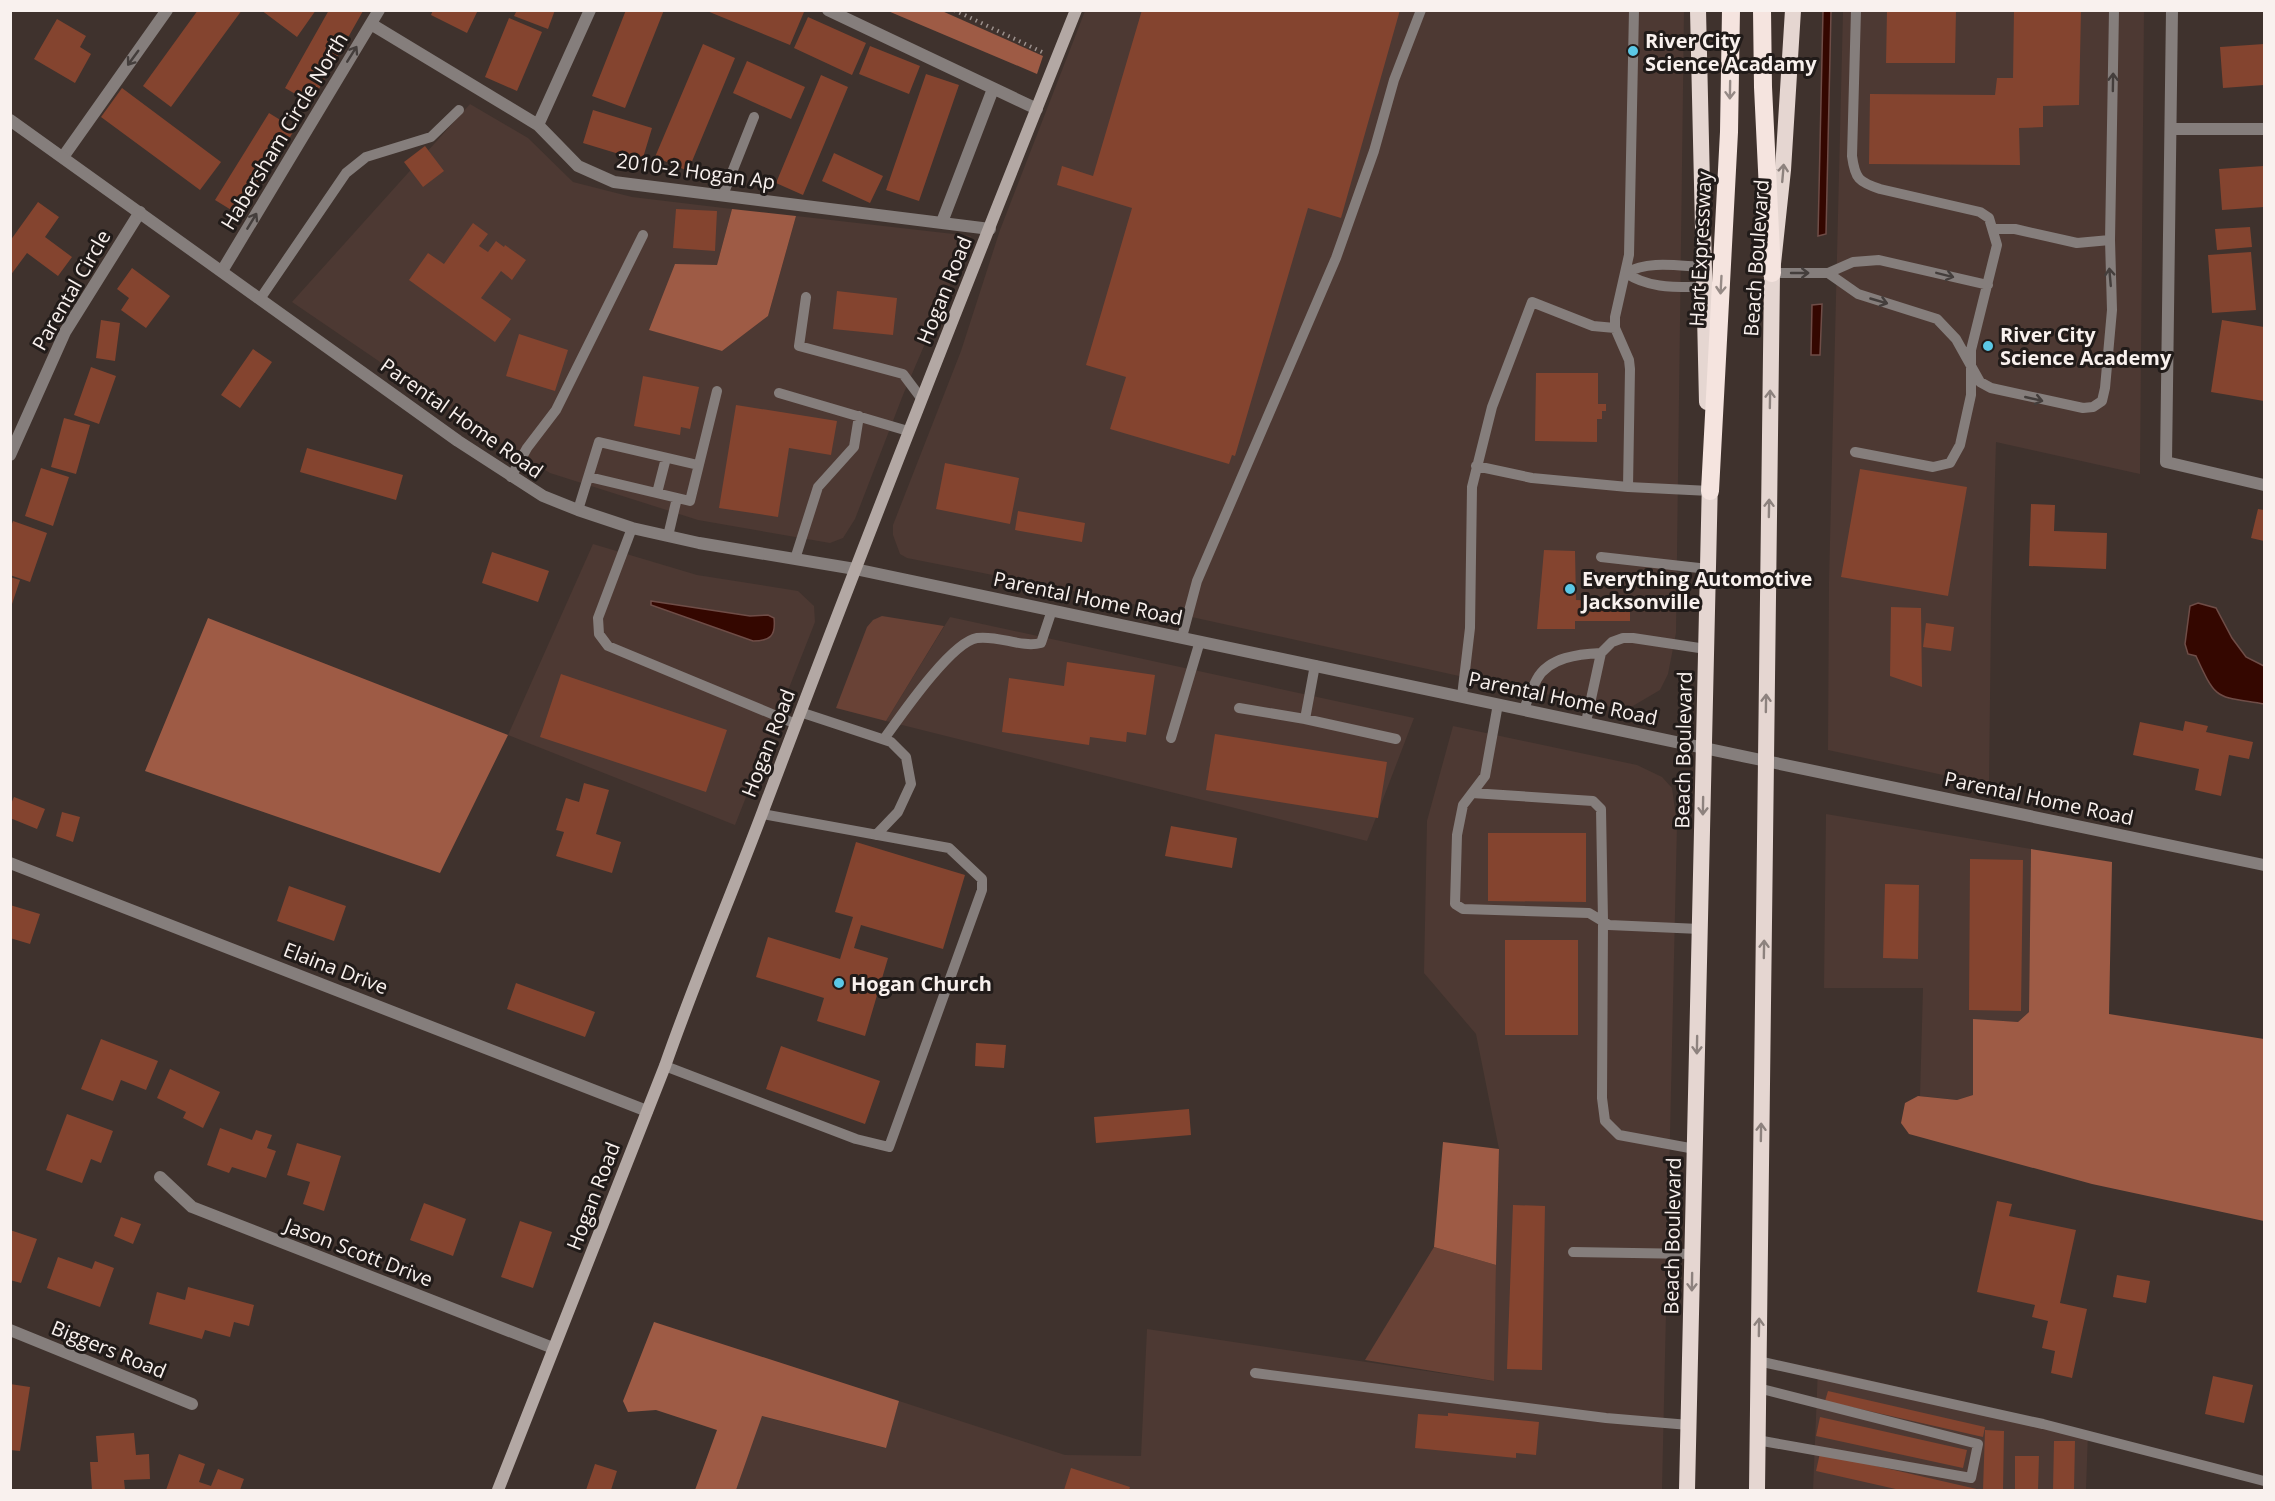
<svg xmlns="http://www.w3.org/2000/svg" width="2275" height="1501" viewBox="0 0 2275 1501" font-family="'Open Sans',sans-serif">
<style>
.built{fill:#4d3933;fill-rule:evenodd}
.green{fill:#694236}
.forest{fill:#9e5b45}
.water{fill:#340700;stroke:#6f4d47;stroke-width:1.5}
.building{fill:#84442f}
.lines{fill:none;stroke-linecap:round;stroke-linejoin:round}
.path{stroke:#9c918d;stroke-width:4;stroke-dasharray:1.5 4.5;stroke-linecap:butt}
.service{stroke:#857e7c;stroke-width:10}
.minor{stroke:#857e7c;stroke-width:12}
.tertiary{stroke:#857e7c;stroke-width:12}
.secondary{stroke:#b3a8a4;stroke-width:12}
.trunk{stroke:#e5d6d1;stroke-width:16}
.motorway{stroke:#f5e4df;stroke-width:18}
.oneway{stroke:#443e3c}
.oneway2{stroke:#968a86}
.oneway3{stroke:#8d827e}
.poi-dot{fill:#5bc8e6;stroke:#211b19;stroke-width:2}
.labels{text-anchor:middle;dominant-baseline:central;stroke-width:6;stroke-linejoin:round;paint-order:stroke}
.poi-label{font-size:20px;font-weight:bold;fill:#f9f1ee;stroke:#211b19;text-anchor:start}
.street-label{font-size:20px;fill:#f9f1ee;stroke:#211b19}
</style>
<rect width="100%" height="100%" fill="#3f322d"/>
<path class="built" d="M1085,11H1684L1676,633L1668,674L1660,690L1626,710L1500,685L1083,593L907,558L900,554L893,535V525L961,351L1000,230Z
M1843,11H2144L2140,474L1996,442L1991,615L1989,785L1828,750L1829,582Z
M470,104L528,138L573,182L632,197L732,209L717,265L650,330L722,351L768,316L796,216L971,236L903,395L855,519L843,538L830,543L698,520L550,473L477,428L292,302Z
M593,544L697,575L798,591L814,606L815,622L735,825L508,735ZM651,602L750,616L768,615L753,641L652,605Z
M950,617L1414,718L1367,841L886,721Z
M1453,726L1637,765L1662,777L1672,788L1677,825L1662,1490H736L761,1416L885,1448L899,1401L1065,1455L1141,1456L1147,1329L1493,1381L1499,1149L1476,1034L1424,973L1427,821Z
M1826,814L2031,849L2029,1012L2018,1022L1973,1020V1095L1957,1100L1920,1096L1923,988H1824Z
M1818,1368L2088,1432L2086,1490H1813Z"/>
<path class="green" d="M882,616L944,626L886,721L836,708L867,627L873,620Z
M1434,1247L1496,1265L1494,1381L1365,1360Z"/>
<path class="forest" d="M888,11H942L1043,56L1037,74Z
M732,209L796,216L768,316L722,351L649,330L675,264L717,265Z
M208,618L508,735L440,873L145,771Z
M2031,849L2112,862L2109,1014L2264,1039V1221L2092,1184L1909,1134L1901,1123L1905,1103L1918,1096L1957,1100L1973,1095V1019L2018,1022L2029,1012Z
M1443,1142L1499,1149L1496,1265L1434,1247Z
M654,1322L899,1401L886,1448L762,1416L736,1490H695L717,1430L656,1410L628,1412L623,1401Z"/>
<path class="water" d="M1823,11H1831L1826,234L1818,236Z
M1822,304L1820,355H1811L1812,305Z
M651,601L750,616L768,615L774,618C776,636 770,641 753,641L651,605Z
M2198,603L2216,608L2232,638L2246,657L2264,666V704C2216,696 2217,702 2196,656L2188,654L2185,644L2190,606Z"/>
<path class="building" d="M198,10H242L171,107L143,86Z
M261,10H316L297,37Z
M329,10L363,11L311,103L285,88Z
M433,10H478L467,33L431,15Z
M517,10H555L548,29L514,16Z
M626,10H664L625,108L592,96Z
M800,10L804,12L790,45L707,11Z
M1142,10H1400L1341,218L1308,208L1235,456L1232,455L1229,464L1110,429L1126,377L1086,365L1132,208L1057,185L1062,166L1093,176Z
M1887,10H1956L1955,63H1886Z
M2014,10H2081L2079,105L2043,106V127L2019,128L2020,165L1869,164L1870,94L1995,95L1997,78H2013Z
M808,17L866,43L852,75L794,48Z
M509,18L542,32L517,91L485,77Z
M57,19L86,36L80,47L91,54L75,83L34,59Z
M703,44L735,58L688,171L655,157Z
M2264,44V85L2223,88L2220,47Z
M870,46L920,66L909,94L859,74Z
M747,61L805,87L791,119L733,93Z
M926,74L959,85L919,201L886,190Z
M821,75L848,87L803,195L776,183Z
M122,88L221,162L200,190L101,117Z
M593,110L652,128L642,161L583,143Z
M269,113L295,129L241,216L215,200Z
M425,146L444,171L423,187L404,162Z
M834,153L883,176L870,203L822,181Z
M2264,166V207L2222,210L2219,169Z
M38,202L59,217L45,237L72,257L58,276L27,253L10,276V241Z
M676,209L717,211L715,251L673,248Z
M473,223L488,234L479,246L488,252L496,241L504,247L505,245L526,260L512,280L501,271L481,298L511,319L495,342L409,280L428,253L444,264Z
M2250,227L2252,247L2217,250L2215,229Z
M2251,252L2256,310L2212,313L2208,255Z
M132,268L170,296L146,328L121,310L129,298L117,289Z
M837,291L897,298L893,335L833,329Z
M101,320L120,323L115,361L96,358Z
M2222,320L2264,327V401L2211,392Z
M519,334L568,350L555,391L506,376Z
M253,349L272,362L240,408L221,395Z
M91,367L116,376L99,424L74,415Z
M1536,373H1598V404H1606V411H1602V419H1597V442L1535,441Z
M643,376L699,387L690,429L681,427L680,435L634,426Z
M736,405L837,421L831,455L789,448L778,517L719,508Z
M64,418L90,425L76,474L51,467Z
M307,448L403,475L396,500L300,472Z
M945,463L1019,478L1010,524L936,509Z
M41,468L69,477L53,526L25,516Z
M1860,469L1967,487L1948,596L1841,577Z
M2031,504L2055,505L2054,531L2107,533L2106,569L2029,566Z
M2258,509L2264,510V541L2251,538Z
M1018,511L1085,523L1082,542L1015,530Z
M13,521L47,533L30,582L10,575V529Z
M1544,550L1575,551L1576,600L1630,602V621H1575V629H1537Z
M492,552L549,571L538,602L482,583Z
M10,577L20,580L11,607H10Z
M1891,607L1921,608L1922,687L1890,676Z
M1926,623L1954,627L1951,651L1923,647Z
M1067,662L1155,675L1146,735L1127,732L1126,742L1090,737L1089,745L1002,732L1009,678L1064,686Z
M561,674L727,730L706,792L540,737Z
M2185,721L2208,726L2206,732L2253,742L2249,759L2229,755L2221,796L2195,790L2199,769L2133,755L2140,722L2183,731Z
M1215,734L1387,762L1378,818L1206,790Z
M584,783L609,790L596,834L621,842L612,873L556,856L564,832L556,830L566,798L579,802Z
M14,797L45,809L37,829L10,818V806Z
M62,812L80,817L73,842L56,836Z
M1171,826L1237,838L1232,868L1165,856Z
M1488,833H1586V902L1488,901Z
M856,842L965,875L943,949L861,925L854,948L888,958L865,1036L817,1021L824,998L756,977L768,937L840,959L853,917L835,912Z
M1970,859L2023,860L2021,1011L1969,1010Z
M1885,884L1919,885L1918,959L1883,958Z
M289,886L346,906L334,941L277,921Z
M10,905L40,914L30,944L10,938Z
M1505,940H1578V1035H1505Z
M516,983L595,1012L585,1037L507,1009Z
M101,1039L158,1061L146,1090L121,1080L113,1101L81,1089Z
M976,1043L1006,1045L1004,1068L975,1066Z
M781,1046L880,1081L865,1124L766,1089Z
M170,1069L220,1092L203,1128L183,1118L186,1112L157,1098Z
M1189,1109L1191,1135L1096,1143L1094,1117Z
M67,1114L113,1131L101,1163L91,1159L82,1183L46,1170Z
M220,1128L252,1140L256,1130L272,1135L267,1148L276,1151L266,1178L232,1167L229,1173L207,1165Z
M297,1143L341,1156L324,1211L303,1204L310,1182L287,1175Z
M1997,1201L2012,1204L2009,1216L2076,1230L2060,1303L2087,1309L2072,1378L2051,1373L2055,1351L2042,1348L2048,1321L2032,1317L2035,1305L1977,1292Z
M424,1203L466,1219L453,1256L410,1240Z
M1513,1205L1545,1206L1542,1370L1507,1369Z
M121,1217L141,1224L133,1244L114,1236Z
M520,1221L552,1232L533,1288L501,1277Z
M10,1230L37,1239L21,1283L10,1280Z
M58,1257L92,1269L95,1261L114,1268L100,1307L47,1288Z
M2117,1275L2150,1281L2146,1303L2113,1297Z
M188,1287L254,1305L249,1326L234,1322L230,1337L205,1330L202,1339L149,1324L157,1292L185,1300Z
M2213,1376L2253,1385L2244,1423L2205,1414Z
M10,1384L30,1387L20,1451L10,1450Z
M1828,1391L1985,1427L1983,1437L1825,1401Z
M1448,1413L1539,1422L1536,1455L1516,1453V1458L1415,1448L1418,1414L1448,1416Z
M1820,1417L1967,1450L1963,1468L1816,1436Z
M1985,1430L2004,1431L2003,1490H1983Z
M134,1433L136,1455L149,1454L150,1479L124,1480L125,1490H92L90,1462H98L96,1436Z
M2054,1441H2075L2074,1490H2053Z
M1820,1453L1981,1490H1900L1816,1471Z
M179,1454L205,1464L199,1482L211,1486L218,1469L244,1479L240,1490H166Z
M2015,1456H2039L2038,1490H2015Z
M595,1464L617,1471L611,1490H586Z
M1071,1468L1130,1487L1129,1490H1064Z"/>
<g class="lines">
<path class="path" d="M954,10L1042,52"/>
<path class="service" d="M723,195L754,117
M1994,229H2015L2077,243L2110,240
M1626,273C1649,289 1677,287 1704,287
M1626,273C1649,260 1678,266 1704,267
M1772,273H1828L1853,262L1879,260L1988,285
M1828,273L1858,294L1937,319L1956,339L1980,382L1991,388L2083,408L2093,407L2102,401L2105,388L2112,310L2110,240L2114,10
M806,297L799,346L903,374L921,398
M260,299L346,173L366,157L431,137L459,110
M779,393L908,431
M1855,452L1933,467L1950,463L1960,445L1971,395V350L1997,245L1989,218L1980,212L1880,189C1859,182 1855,179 1852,156L1856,10
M1476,466L1532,478L1628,487L1710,491
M511,477L527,448L556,410L643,235
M589,477L690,501L717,391
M1628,487L1630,369L1629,360L1615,328V317L1629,255L1634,10
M657,493L666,458
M578,510L599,442L698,465
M632,528L598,618L599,634L608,646L796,724
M668,536L677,498
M1601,557L1708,569
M795,559L818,487L854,447L859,416
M1182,637L1197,581L1336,258L1374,151L1394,80L1421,10
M1315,665L1305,719L1396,739
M1462,696L1470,628L1472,487L1492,407L1532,302L1593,326L1615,328
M1498,704L1485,776L1463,805L1457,835L1455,904L1463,909L1589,913L1609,925L1700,929
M1239,708L1305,719
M1524,709C1528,699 1532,688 1537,679C1549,657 1579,654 1601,653
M800,712L891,742L906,757L911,784L898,812L876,835
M1586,722L1601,653L1612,642L1623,638H1633L1706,649
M1171,738L1200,641
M884,739C900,717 951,642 977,638C999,635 1021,648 1041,643L1052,610
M1472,793L1593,801L1601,809L1603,921L1602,1098L1605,1121L1619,1135L1695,1149
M665,1066L856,1139L889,1147L982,890V879L949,848L762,814
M1573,1252L1693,1254
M1758,1361L2043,1424L2264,1481
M1255,1373L1606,1418L1689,1425
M1757,1440L1971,1478L1978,1444L1758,1388"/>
<path class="minor" d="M828,10L1037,109
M2172,10L2166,462L2264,485
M371,24L538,125L578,166L614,182L990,229
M538,125L590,10
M2172,129H2264
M63,157L167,10
M942,222L993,89
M222,271L379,10
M10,455L65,332L140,212
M1766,761L2264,865
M10,863L647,1111
M160,1177L192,1207L553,1348
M10,1330L192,1404"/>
<path class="tertiary" d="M10,120L458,441L543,496L578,510L632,528L699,543L855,569L1766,761"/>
<path class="secondary" d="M498,1490L665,1066C695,980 731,896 763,811C864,543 969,277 1076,10"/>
<path class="trunk" d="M1698,10L1707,402
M1687,1490L1710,479
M1757,1490L1772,273L1783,170L1793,10"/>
<path class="motorway" d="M1762,10L1763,87L1772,273
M1710,491L1729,132L1731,10"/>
</g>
<defs><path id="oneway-shaft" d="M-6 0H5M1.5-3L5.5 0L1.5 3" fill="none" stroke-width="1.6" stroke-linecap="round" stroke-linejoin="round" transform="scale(1.5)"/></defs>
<g class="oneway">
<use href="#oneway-shaft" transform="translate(352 54) rotate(-58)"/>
<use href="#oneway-shaft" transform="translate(133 58) rotate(126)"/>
<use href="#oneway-shaft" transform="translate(2113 82) rotate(-89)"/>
<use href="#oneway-shaft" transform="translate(252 221) rotate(-59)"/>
<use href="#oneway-shaft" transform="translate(1800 273)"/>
<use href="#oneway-shaft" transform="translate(1945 275) rotate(14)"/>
<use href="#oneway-shaft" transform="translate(2110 277) rotate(-95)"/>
<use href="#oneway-shaft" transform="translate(1879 301) rotate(16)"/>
<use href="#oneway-shaft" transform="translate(2034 399) rotate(13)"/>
</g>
<g class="oneway2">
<use href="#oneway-shaft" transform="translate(1730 90) rotate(91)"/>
<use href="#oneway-shaft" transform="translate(1721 285) rotate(93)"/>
</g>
<g class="oneway3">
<use href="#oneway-shaft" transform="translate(1783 173) rotate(-85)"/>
<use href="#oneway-shaft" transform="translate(1770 399) rotate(-89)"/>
<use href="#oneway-shaft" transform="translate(1769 508) rotate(-89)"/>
<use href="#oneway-shaft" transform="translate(1766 703) rotate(-89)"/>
<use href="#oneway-shaft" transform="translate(1703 806) rotate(91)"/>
<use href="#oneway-shaft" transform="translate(1764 949) rotate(-89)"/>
<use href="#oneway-shaft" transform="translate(1697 1045) rotate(91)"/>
<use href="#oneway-shaft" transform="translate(1761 1132) rotate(-89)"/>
<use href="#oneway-shaft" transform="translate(1692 1282) rotate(91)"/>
<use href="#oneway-shaft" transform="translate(1759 1327) rotate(-89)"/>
</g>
<g class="poi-dot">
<circle cx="1633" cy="51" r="6"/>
<circle cx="1988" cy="346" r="6"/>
<circle cx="1570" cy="589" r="6"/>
<circle cx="839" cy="983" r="6"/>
</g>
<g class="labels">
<g class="poi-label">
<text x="1645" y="40">River City<tspan x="1645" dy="23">Science Acadamy</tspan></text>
<text x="2000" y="334">River City<tspan x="2000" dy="23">Science Academy</tspan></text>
<text x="1582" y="578">Everything Automotive<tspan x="1582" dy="23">Jacksonville</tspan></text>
<text x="851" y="983">Hogan Church</text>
</g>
<g class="street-label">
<text transform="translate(284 131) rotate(-59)">Habersham Circle North</text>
<text transform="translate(696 171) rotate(8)">2010-2 Hogan Ap</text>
<text transform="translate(1700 249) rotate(-87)">Hart Expressway</text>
<text transform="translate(1756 258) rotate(-86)">Beach Boulevard</text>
<text transform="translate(71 290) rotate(-60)">Parental Circle</text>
<text transform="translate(944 290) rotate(-68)">Hogan Road</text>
<text transform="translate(462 418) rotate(35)">Parental Home Road</text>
<text transform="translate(1088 598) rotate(12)">Parental Home Road</text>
<text transform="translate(1563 698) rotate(12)">Parental Home Road</text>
<text transform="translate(768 743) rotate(-69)">Hogan Road</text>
<text transform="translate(1683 750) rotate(-89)">Beach Boulevard</text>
<text transform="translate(2039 798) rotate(12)">Parental Home Road</text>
<text transform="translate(336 968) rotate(21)">Elaina Drive</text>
<text transform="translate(593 1196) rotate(-69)">Hogan Road</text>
<text transform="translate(1672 1236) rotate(-89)">Beach Boulevard</text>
<text transform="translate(359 1252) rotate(21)">Jason Scott Drive</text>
<text transform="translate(109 1349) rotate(22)">Biggers Road</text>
</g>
</g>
<rect width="2275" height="1501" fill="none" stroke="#f9f1ee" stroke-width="24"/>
</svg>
